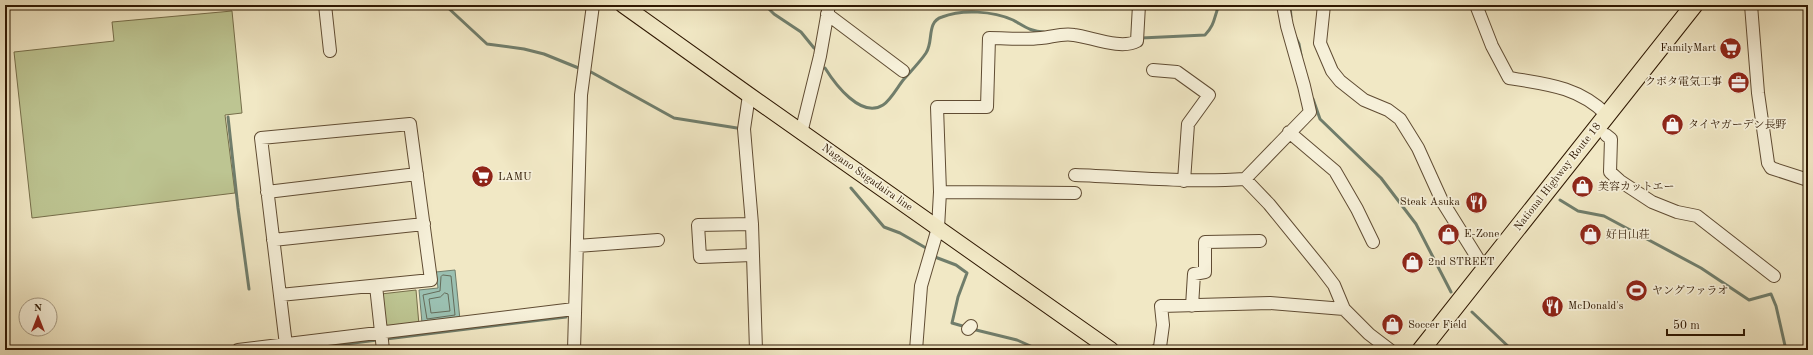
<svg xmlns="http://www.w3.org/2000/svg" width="1813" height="355" viewBox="0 0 1813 355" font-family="'Old Standard TT','Noto Serif JP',serif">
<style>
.green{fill:#bdc592;stroke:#766e4a}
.water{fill:#9bc0b1;stroke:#707d6b}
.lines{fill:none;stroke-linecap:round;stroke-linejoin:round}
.shore{stroke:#656c5a;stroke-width:1}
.stream{stroke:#707d6b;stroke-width:3}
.minor-casing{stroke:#604c33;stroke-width:14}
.major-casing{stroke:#2f1802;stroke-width:17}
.highway-casing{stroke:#2f1802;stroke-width:19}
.minor{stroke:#f6f0d9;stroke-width:12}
.major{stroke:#f1e8c5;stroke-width:15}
.highway{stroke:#f1e8c5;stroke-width:17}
.labels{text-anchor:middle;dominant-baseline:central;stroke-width:3.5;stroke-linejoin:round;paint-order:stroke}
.poi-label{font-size:11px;fill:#2f1802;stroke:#f6f0d9;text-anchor:start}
.street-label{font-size:11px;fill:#2f1802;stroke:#f6f0d9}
</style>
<rect width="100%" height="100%" fill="#f1e8c5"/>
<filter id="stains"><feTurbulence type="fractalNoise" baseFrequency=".005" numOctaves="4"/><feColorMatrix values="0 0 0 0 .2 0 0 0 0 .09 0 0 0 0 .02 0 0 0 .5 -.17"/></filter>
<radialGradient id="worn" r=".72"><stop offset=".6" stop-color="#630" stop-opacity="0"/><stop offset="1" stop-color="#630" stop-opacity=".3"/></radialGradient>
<path class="green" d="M232,11L242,113L225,115L235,193L32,218L14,52L114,41L112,22Z
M416,290L419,325L384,329L381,294Z"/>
<path class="water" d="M455,270L460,320L422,323L419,290L438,288L436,272Z"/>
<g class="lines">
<path class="shore" d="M443,275L451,276L455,315L427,319L423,295L440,291L441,277Z
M445,293L448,294L450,311L431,313L429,299L440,297Z"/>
<path class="stream" d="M445,5L487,44L524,49L544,54L581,69
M765,5L774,14L801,32L814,48
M1290,5L1291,17
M1295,36L1299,44L1301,55
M1141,38L1205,35C1215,25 1214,17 1219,5
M825,68C835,84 861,119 883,105C891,100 898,86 904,79C911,71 920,62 926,53C934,41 926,22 942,17C962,9 993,11 1013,20C1024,26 1031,32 1044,32
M591,72L674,118L737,128
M1313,99L1320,119L1381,178L1416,224L1451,292
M228,117L238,208L249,289
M851,188L884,227L900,233L926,248
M1560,200L1578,211L1604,216L1701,268L1749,300L1771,294L1776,306L1786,350
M935,257L956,265L967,273L958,297L952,323L966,327
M1472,312L1512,350
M972,329L1017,340L1035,348L1034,350
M386,339L566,317
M299,350L377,340"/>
<defs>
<path id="minor" d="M325,5L330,51
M1283,5L1287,26L1304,86L1310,112L1245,179L1269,204L1321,268L1334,285L1344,309L1369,334L1390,350
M1324,5L1320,43L1332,71L1340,81L1364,100L1388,110L1400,119L1418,148L1442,201L1485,270
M1476,5L1492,46L1509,78C1547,84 1579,87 1607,115
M1751,5L1758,93L1768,163L1771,168L1808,180
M827,14L903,71
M1153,70L1177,72L1209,95L1188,124L1184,181
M749,95L744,129L752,224L756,350
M1289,132L1335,171L1357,209L1373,242
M801,133L820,56L829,5
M1606,135L1611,139L1610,172L1620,181L1652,202L1677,212L1697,216L1774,276
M1075,175C1132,177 1189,183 1245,179
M267,192L417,174
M940,192L1075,193
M752,224L698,225L700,257L752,255
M273,240L424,224
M577,246L658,240
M376,286L383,350
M280,295L431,280L410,124L261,138L286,345
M1192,306L1194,274L1205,272V242L1260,241
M968,329L971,326
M238,350L574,309
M574,350L581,95L593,5
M916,350L921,286L938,228L940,192L937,107H987L989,38C1006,38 1024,40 1041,38C1052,37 1062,33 1074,35C1091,37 1121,50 1137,41L1139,5
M1157,350L1160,347L1163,325L1161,306L1270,303L1344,309"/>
<path id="major" d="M623,5L749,95L1111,350"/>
<path id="highway" d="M1421,350L1694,5"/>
</defs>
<use href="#minor" class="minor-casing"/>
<use href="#major" class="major-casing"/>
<use href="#highway" class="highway-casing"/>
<use href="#minor" class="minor"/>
<use href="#major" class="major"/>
<use href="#highway" class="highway"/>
</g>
<defs>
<symbol id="supermarket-disc" viewBox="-11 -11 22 22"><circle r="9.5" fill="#8f2418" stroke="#f6f0d9"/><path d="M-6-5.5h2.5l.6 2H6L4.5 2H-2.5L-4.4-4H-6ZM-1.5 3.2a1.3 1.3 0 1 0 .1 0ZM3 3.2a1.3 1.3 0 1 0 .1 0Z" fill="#fff"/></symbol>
<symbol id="office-disc" viewBox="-11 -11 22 22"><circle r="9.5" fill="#8f2418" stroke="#f6f0d9"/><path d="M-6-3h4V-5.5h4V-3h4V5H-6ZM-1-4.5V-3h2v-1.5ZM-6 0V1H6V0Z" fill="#fff"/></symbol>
<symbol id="shop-disc" viewBox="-11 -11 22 22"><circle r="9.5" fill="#8f2418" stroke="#f6f0d9"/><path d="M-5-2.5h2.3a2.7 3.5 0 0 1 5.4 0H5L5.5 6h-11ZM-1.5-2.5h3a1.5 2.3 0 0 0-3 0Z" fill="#fff"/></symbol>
<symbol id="restaurant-disc" viewBox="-11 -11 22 22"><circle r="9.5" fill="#8f2418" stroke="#f6f0d9"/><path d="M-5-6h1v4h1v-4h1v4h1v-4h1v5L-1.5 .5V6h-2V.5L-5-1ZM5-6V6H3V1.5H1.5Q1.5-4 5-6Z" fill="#fff"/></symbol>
<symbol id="stadium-disc" viewBox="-11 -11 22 22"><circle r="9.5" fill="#8f2418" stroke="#f6f0d9"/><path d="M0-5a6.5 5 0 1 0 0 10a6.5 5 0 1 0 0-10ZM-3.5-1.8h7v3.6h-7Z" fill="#fff"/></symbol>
</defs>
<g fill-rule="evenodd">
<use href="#supermarket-disc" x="1718" y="36" width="25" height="25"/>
<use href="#office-disc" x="1726" y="70" width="25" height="25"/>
<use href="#shop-disc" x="1660" y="112" width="25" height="25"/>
<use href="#supermarket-disc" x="470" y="164" width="25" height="25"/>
<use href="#shop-disc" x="1570" y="174" width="25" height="25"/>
<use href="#restaurant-disc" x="1464" y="190" width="25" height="25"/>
<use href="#shop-disc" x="1436" y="222" width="25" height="25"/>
<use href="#shop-disc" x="1578" y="222" width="25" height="25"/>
<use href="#shop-disc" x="1400" y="250" width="25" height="25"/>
<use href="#stadium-disc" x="1624" y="278" width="25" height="25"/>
<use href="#restaurant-disc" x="1540" y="294" width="25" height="25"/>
<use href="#shop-disc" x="1380" y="312" width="25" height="25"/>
</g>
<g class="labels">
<g class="poi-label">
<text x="1716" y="48" text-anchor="end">FamilyMart</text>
<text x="1722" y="82" text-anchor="end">クボタ電気工事</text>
<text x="1688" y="125">タイヤガーデン長野</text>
<text x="498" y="177">LAMU</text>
<text x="1598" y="187">美容カットエー</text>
<text x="1460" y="202" text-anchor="end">Steak Asuka</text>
<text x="1464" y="234">E-Zone</text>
<text x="1606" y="235">好日山荘</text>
<text x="1428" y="262">2nd STREET</text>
<text x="1652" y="291">ヤングファラオ</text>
<text x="1568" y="306">McDonald's</text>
<text x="1408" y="325">Soccer Field</text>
</g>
<g class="street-label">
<text transform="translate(1558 177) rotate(-52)">National Highway Route 18</text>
<text transform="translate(867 178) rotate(35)">Nagano Sugadaira line</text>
</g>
</g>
<rect width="1813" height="355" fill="none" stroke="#f1e8c5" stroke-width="20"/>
<rect x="6" y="6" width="1801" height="343" fill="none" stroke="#2f1802" stroke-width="2"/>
<rect x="10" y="10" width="1793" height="335" fill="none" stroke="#2f1802"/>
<g transform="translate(38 317)"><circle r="19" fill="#f6f0d9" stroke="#a69a83"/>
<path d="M0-3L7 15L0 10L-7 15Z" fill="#8f2418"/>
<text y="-6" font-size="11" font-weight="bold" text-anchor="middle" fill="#2f1802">N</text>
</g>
<path d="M1667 329v6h77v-6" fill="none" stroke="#2f1802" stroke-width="2"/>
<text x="1673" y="329" font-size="12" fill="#2f1802" stroke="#f6f0d9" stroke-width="3" paint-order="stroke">50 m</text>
<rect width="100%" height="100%" filter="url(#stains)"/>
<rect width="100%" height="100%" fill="url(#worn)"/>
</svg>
